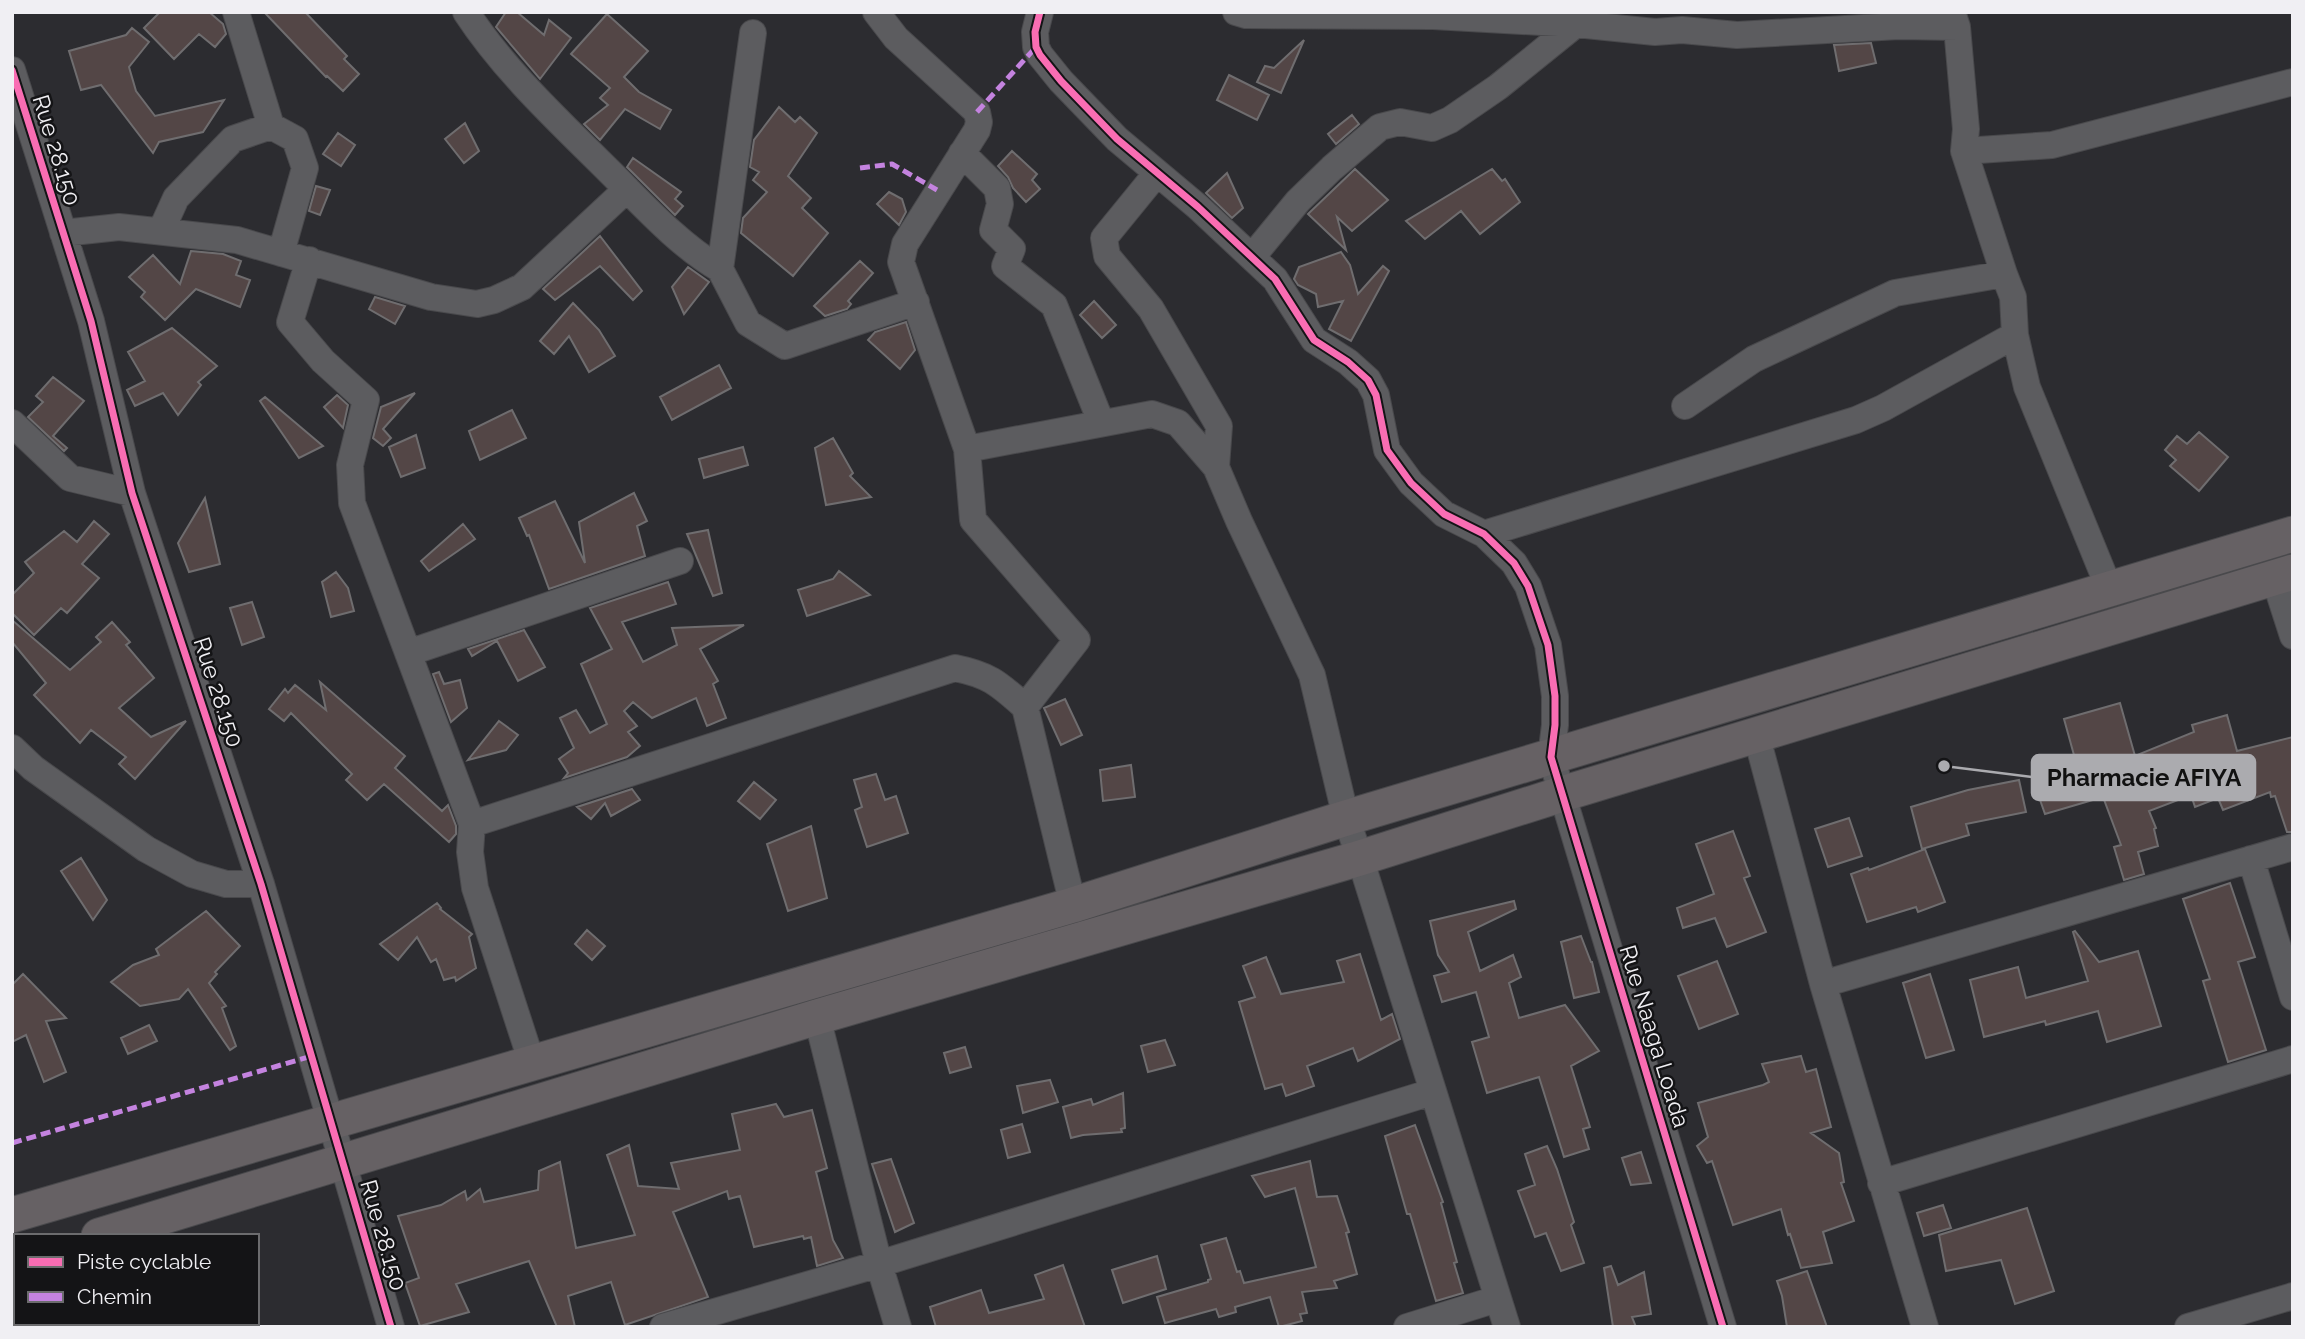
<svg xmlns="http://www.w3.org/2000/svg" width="2305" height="1339" viewBox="0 0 2305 1339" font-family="Raleway,sans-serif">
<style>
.building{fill:#534646;stroke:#6f6d6f;stroke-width:2}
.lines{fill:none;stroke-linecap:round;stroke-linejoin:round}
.minor-casing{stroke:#49494c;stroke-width:28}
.major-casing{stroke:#49494c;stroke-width:37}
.minor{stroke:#5c5c5f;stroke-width:26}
.major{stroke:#666164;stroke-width:35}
.quiet{stroke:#c483df;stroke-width:5;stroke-dasharray:10 5;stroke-linecap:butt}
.cycleway-casing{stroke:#141416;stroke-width:11}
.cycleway{stroke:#f96db3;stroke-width:7}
.labels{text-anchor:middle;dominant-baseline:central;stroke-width:5;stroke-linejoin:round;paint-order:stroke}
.street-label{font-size:23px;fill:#f0eff3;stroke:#141416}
.leader{fill:none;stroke:#ababaf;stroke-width:2.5}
.callout-dot{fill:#ababaf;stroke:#141416;stroke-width:2.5}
.callout{fill:#ababaf;stroke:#ababaf;stroke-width:2.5}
.callout-label{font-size:24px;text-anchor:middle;font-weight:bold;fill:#111}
</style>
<rect width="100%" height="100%" fill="#2c2c30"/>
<path class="building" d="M160,12H209L223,24L226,34L215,47L199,34L174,59L144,28Z
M264,12H305L347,56L344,59L359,74L343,91L327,76L326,77Z
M506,12H517L544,35L549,20L571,38L540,79L496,27Z
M607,14L648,51L624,77L639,92L671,110L660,129L625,109L600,140L584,124L608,105L600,98L610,88L571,54Z
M132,28L149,42L129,67L136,91L155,116L224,100L203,132L159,142L153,153L101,85L81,90L69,51L126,35Z
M1304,40L1281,93L1257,82L1265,66L1274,68Z
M1871,43L1876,63L1839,71L1834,45Z
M1229,75L1269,95L1257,120L1217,100Z
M779,107L795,122L800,117L817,133L788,176L811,198L802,208L828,233L793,276L741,233L743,218L767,192L753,180L759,172L750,167L754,140Z
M1352,115L1359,124L1336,144L1328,134Z
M465,123L479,151L464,163L445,139Z
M338,133L355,145L341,166L323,154Z
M1012,151L1037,174L1032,180L1040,189L1026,202L1013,188L1008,177L998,166Z
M633,158L681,192L675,199L683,206L675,215L627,167Z
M1355,169L1388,200L1352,231L1337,217L1346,250L1308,214Z
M1492,169L1502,181L1505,179L1520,202L1480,234L1461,211L1425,239L1406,221Z
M1227,173L1243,208L1232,218L1206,193Z
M316,186L330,190L320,215L309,211Z
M889,192L902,199L906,212L899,225L877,204Z
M600,236L642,291L633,300L600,266L555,300L543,289Z
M191,251L223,254L241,261L236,275L250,280L240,307L196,289L165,320L141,297L145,292L129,277L153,255L180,284Z
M1341,252L1350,265L1358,294L1383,266L1389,271L1351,341L1329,329L1343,301L1318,307L1316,294L1298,285L1294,279L1299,267Z
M860,261L873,273L848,301L851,304L847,309L825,316L814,306Z
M688,267L709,282L684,314L672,287Z
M375,297L405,306L395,324L369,309Z
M1094,301L1116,325L1102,338L1080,315Z
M573,303L599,330L615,356L589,372L569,336L554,354L540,341Z
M906,322L915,350L900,369L868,340L875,332Z
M172,328L217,366L198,382L201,385L178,415L163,393L135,406L127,390L145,381L128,352Z
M719,365L731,388L672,420L660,397Z
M53,377L84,401L53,436L67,448L64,451L28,417L43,402L36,396Z
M415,393L383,429L391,438L383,446L373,438L381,407Z
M337,395L348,405L343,428L324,407Z
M265,397L323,446L299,458L260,401Z
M512,410L526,438L480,460L469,431Z
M2199,432L2228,457L2199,491L2170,466L2176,460L2165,450L2177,436L2187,444Z
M416,435L425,468L401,477L389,447Z
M833,438L853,473L850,476L871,497L826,505L815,448Z
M743,447L748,465L704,478L699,459Z
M634,493L647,521L637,526L645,556L549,589L529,535L527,536L519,518L555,501L585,563L579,522Z
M205,498L220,564L189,572L178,543Z
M94,521L109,534L82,564L99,578L67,613L61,608L34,635L12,613V595L34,573L25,562L64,531L77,542Z
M463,524L475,539L429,571L421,561Z
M708,530L722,593L713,596L687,534Z
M839,571L870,595L807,616L798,590L833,579Z
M336,572L348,588L354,611L331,617L322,582Z
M668,582L676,604L622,622L643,662L677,645L672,628L744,625L700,649L718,681L713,684L726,718L707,726L696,698L652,718L633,702L624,711L637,726L628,732L640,746L627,757L564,778L568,773L559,759L574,748L560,718L576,710L590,733L607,724L581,664L612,649L590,608Z
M252,602L264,637L242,645L230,608Z
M12,620L70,670L101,642L96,637L112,622L130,642L126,645L154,678L119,708L151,737L186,721L135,779L119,764L126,757L91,730L80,743L34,695L46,683L12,642Z
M524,630L545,667L518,681L497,641L472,656L468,649Z
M439,672L444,684L460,680L467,708L451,722L433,674Z
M320,682L405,756L395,768L442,811L448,805L456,826V834L449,842L384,784L367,800L346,780L352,774L291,713L284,721L269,709L285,689L288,693L295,685L326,710Z
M1065,699L1082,735L1061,745L1044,708Z
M2120,703L2135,756L2194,732L2192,725L2227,715L2237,751L2293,737V832H2287L2275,796L2271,797L2270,792L2223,810L2218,798L2195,807L2191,795L2149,811L2156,828L2154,829L2158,846L2138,852L2144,874L2124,880L2114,847L2121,845L2103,797L2045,814L2039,797L2082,784L2064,719Z
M499,721L518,735L506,750L468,760Z
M1131,765L1135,797L1103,801L1100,770Z
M876,774L885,800L896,796L908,833L867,847L855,810L862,807L854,780Z
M2019,780L2026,812L1966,824L1969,835L1922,849L1911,807L1968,790Z
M754,782L776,800L760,819L738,801Z
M632,789L640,800L611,816L605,803L591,819L577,807Z
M1849,818L1862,856L1828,867L1815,829Z
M811,826L827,898L788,911L767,844Z
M1733,831L1750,876L1744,878L1766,932L1727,947L1715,918L1683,928L1677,908L1714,894L1696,844Z
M1925,849L1945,902L1918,912L1916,907L1867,922L1851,874L1868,868L1869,870Z
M81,858L107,900L93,920L61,871Z
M2230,883L2255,957L2238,962L2266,1050L2228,1062L2203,981L2210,979L2183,899Z
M1514,901L1516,909L1468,932L1480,971L1513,955L1521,977L1509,983L1519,1018L1565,1005L1599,1051L1571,1066L1590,1127L1583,1129L1589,1149L1564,1157L1539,1077L1487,1093L1472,1042L1489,1037L1476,992L1442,1002L1434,976L1449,972L1438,955L1430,921Z
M437,903L441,908L440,909L472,934L469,937L476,968L456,981L455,977L444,980L436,959L431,962L417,937L398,960L380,944Z
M206,911L240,946L215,972L217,974L209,983L226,1006L222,1008L236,1046L230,1050L188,989L179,999L140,1006L111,982L133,965L159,955L156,949Z
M587,930L605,946L592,960L575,944Z
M2075,931L2099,962L2138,951L2161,1026L2107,1042L2098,1011L2046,1025L2045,1021L1984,1037L1970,980L2018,967L2026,998L2088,981L2073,932Z
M1581,936L1591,962H1592L1599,992L1574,998L1561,942Z
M1360,954L1381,1020L1392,1014L1400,1039L1358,1061L1353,1048L1307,1066L1314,1086L1286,1096L1282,1084L1265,1089L1239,1002L1255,997L1243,966L1266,957L1281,994L1344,982L1337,961Z
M1717,961L1738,1014L1699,1029L1678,976Z
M23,974L66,1018L46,1021L66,1072L44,1082L26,1035L12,1042V985Z
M1930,974L1954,1050L1926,1058L1903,983Z
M149,1025L157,1041L128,1054L121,1038Z
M1165,1040L1175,1065L1148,1072L1141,1046Z
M965,1047L971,1067L950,1073L944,1053Z
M1801,1056L1806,1072L1816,1069L1831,1127L1811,1133L1839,1153L1844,1182L1841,1183L1854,1221L1823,1232L1832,1263L1801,1268L1790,1234L1788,1235L1781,1209L1733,1225L1712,1161L1707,1163L1697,1146L1708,1137L1698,1103L1763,1085L1769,1082L1762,1064Z
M1050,1080L1058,1102L1023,1113L1017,1086Z
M1123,1093L1125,1128L1121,1129L1122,1132L1083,1135L1071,1138L1063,1107L1091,1099L1093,1105Z
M776,1104L784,1117L812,1110L827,1168L816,1172L833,1240L843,1258L817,1266L811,1237L804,1239L803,1236L754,1247L740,1196L729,1199L727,1191L673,1212L708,1297L625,1325L611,1282L568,1296L575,1327H557L529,1261L456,1284L469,1312L420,1326L405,1283L419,1278L398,1216L441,1205L465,1191L467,1200L480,1189L484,1202L538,1190L539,1171L560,1162L576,1248L635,1235L607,1155L629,1145L638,1186L679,1189L671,1163L740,1150L732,1114Z
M1022,1124L1030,1152L1008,1158L1001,1130Z
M1415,1125L1443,1202L1441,1203L1457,1262L1454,1263L1463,1293L1436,1301L1410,1214H1407L1385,1136Z
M1547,1146L1557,1169L1574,1222L1571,1225L1584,1263L1561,1271L1546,1233L1535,1237L1518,1191L1535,1185L1525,1154Z
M1641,1152L1651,1183L1631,1185L1622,1158Z
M891,1159L914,1223L895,1232L872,1164Z
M1310,1161L1317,1197L1337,1196L1349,1232L1346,1233L1357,1274L1334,1281L1337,1288L1302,1292L1307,1313L1300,1314L1302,1321L1279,1327L1270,1297L1235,1307L1236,1312L1219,1317L1216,1309L1165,1323L1157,1297L1208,1282V1280L1211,1279L1201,1245L1226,1238L1237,1272L1240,1271L1244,1283L1316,1267L1295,1188L1265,1197L1252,1176Z
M1943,1205L1951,1228L1924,1236L1917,1213Z
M2027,1208L2054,1291L2015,1304L2001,1260L1946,1271L1939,1235Z
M1157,1256L1166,1289L1123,1303L1112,1270Z
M1063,1265L1085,1327H936L930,1307L981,1290L989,1313L1044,1299L1035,1275Z
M1611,1266L1618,1285L1644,1272L1651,1314L1632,1317L1636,1327H1613L1604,1268Z
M1807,1271L1827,1327H1787L1782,1296L1777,1281Z"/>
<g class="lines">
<defs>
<path id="minor" d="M236,12L271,126
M466,12C506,73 560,122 611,173C644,206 679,245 720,269
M876,12L896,38L977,112L979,122L977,130L905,244L901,262L967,449L973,520L1077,640L1025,707L1073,905
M1040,12L1035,32L1036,47L1040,55L1061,81L1117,139L1198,207L1275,279L1314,340L1348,362L1368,380L1376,395L1387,450L1411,483L1444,514L1484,534L1514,563L1528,586L1548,645L1555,696V725L1551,757L1723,1327
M1236,12L1246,15L1433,16L1576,24L1655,32L1682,30L1737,35L1899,26L1957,27
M1952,12L1957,27L1966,129L1964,151L2004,274L2013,297L2015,335L2027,387L2109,588
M753,33L720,269L748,323L785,346L916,302
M12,70L91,321L132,493L261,884L391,1327
M1964,151L2052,145L2293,82
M962,153L997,188L1000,204L993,230L1012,249L1005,266L1054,305L1101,422
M1157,173L1104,238L1107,256L1151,309L1219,426L1216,467L1239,521L1312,675L1346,818L1360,858L1507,1327
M161,231L176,198L233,139L271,126L295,139L305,168L281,253
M63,233L119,227L237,240L431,297L477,304L494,300L522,287L627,189
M1252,257L1298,201L1332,168L1380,127L1400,122L1432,128L1450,120L1498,87L1576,24
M309,260L290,322L323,361L366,400L350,465L352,503L472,824L470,852L475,888L532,1063
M1685,406L1754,359L1895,293L2004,274
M12,423L70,478L132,493
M967,449L1152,414L1178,423L1216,467
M1484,534L1856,420L1883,408L2015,335
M2274,577L2293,636
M408,653L680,561
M1756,734L1823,984L1925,1327
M12,748L33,768L146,849L192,874L226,884H261
M472,824L955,668C990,675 999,684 1025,707
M2251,859L2293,997
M1823,984L2293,847
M817,1017L879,1264L898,1327
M1881,1183L2293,1059
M663,1327L879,1264L1432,1092
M1407,1327L1497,1299
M2188,1327L2293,1296"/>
<path id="major" d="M12,1215L1073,905L1346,818L2293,534
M99,1236L817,1017L1360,858L1562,794L2293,572
M12,1262L16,1261"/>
</defs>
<use href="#minor" class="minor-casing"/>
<use href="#major" class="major-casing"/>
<use href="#minor" class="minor"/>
<use href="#major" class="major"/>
<path class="quiet" d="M977,112L1036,47
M860,168L892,164L937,190
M12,1143L312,1056"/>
<defs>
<path id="cycleway" d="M1040,12L1035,32L1036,47L1040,55L1061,81L1117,139L1198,207L1275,279L1314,340L1348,362L1368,380L1376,395L1387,450L1411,483L1444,514L1484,534L1514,563L1528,586L1548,645L1555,696V725L1551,757L1723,1327
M12,70L91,321L132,493L261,884L391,1327"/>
</defs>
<use href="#cycleway" class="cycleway-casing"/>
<use href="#cycleway" class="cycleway"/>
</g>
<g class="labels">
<g class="street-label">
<text transform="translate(57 150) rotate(73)">Rue 28.150</text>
<text transform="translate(219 692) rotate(72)">Rue 28.150</text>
<text transform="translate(1655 1036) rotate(73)">Rue Naaga Loada</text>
<text transform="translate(384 1235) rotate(74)">Rue 28.150</text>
</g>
</g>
<path class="leader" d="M1944 766L2032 777"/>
<circle class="callout-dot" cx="1944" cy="766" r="7"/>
<rect class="callout" x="2032" y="755" width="223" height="45" rx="7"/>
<g class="callout-label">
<text x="2144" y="786">Pharmacie AFIYA</text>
</g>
<rect width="2305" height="1339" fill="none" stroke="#f0eff3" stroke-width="28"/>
<rect x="14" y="1234" width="245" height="91" fill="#141416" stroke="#6c6c6e" stroke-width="2"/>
<rect x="28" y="1257" width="35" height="10" fill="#f96db3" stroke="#6c6c6e" stroke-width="2"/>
<text x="77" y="1269" font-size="21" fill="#f0eff3">Piste cyclable</text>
<rect x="28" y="1292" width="35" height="10" fill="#c483df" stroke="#6c6c6e" stroke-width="2"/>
<text x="77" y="1304" font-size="21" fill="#f0eff3">Chemin</text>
</svg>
